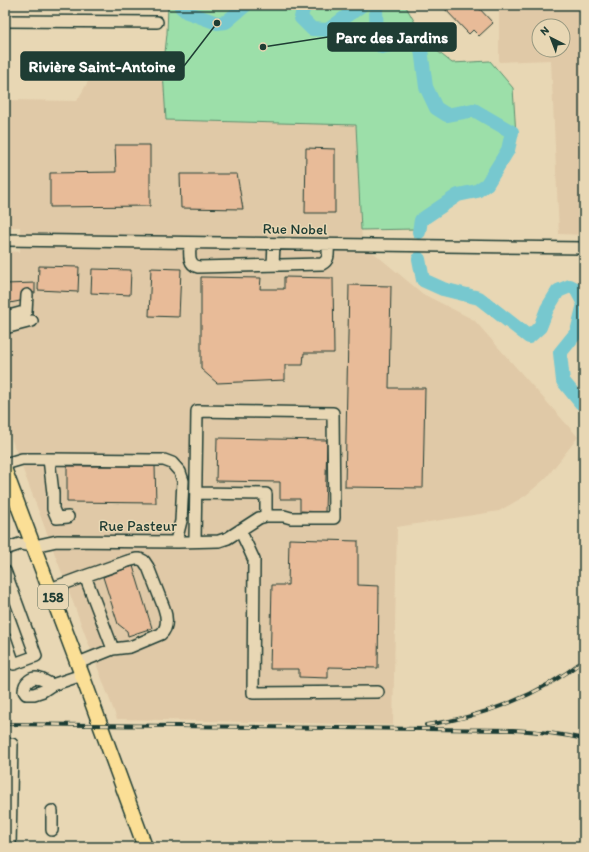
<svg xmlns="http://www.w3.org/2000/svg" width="589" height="852" viewBox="0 0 589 852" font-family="Itim,sans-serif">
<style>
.built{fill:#e0c9a7;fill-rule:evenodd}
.green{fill:#9cdfa9;stroke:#5e8e6e}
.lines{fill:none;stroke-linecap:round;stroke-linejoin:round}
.river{stroke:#77c8cf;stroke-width:14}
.building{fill:#e8bb98;stroke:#1f3d34}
.minor-casing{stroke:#1f3d34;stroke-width:14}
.major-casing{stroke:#1f3d34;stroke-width:17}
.minor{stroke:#e8d7b4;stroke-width:11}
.major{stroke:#fbdf96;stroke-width:14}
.rail-casing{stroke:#1f3d34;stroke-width:4}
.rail{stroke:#e8d7b4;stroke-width:2.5;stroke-dasharray:8;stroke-linecap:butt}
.labels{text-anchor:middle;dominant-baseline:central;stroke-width:3;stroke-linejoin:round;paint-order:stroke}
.shield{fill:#e8d7b4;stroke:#5b6b5a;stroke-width:1}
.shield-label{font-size:14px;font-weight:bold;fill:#1f3d34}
.street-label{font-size:15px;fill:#1f3d34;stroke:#e8d7b4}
.leader{fill:none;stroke:#1f3d34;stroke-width:1.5}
.callout-dot{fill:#1f3d34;stroke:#e8d7b4;stroke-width:1.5}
.callout{fill:#1f3d34;stroke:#1f3d34;stroke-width:1.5}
.callout-label{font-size:16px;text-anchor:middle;font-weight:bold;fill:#fff}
</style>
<rect width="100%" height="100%" fill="#e8d7b4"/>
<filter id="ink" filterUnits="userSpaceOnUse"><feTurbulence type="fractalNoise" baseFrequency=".025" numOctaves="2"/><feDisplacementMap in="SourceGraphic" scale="8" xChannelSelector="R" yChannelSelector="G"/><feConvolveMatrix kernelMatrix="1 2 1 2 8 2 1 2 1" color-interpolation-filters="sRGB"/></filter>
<g filter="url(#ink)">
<path class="built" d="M499,5H584V235L559,234L551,60L499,62ZM539,26H563V50H539Z
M94,71H163L166,120L356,125L362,243L423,294L474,320L578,437L546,478L525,496L499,511L397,527L393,725L117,719L5,422V251L20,252V227H5V100L77,101Z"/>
<path class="green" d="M168,5H405L426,42L452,63L490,61L513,88L516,135L501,164L489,180L466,193L453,194L415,229L361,230L356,125L166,120L163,71L167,34Z"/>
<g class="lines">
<path class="river" d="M182,5L181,7L187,12L217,23L226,22L246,5
M307,5L303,9L301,18L312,29L328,30L362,5
M374,5L376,9L377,41L382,47L412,40L420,42L426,87L436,108L447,115L474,110L512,132L508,150L487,184L477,191L458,195L421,220L419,232
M419,259L423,280L443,289L479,298L529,337L540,327L547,309L558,291L570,286L576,289L584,304L577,332L560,353L563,381L581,403L584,405"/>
</g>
<path class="building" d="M441,5H476L493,23L479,36L473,30L469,34Z
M115,145H150V206L50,207V173L116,172Z
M306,148L335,149V213H305Z
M180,174H237L243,209L181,208Z
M39,266L79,267L78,292L38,290Z
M151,268L181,269L179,317L149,316Z
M92,269L131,270L130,295L91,293Z
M201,277L261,278L260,289H284V277L333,278L334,353H304L303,365H285V380L217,383L201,369Z
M35,283V293L24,292V301H20L5,304V284Z
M349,285L391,286L389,388H425L423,488L345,487Z
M217,438L327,440L325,512L300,511V499H280V482L216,481Z
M67,466H155L156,503L67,502Z
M289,539L358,541V585L379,586L378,668L328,667V678L299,677V669H270L272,585H288Z
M133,566L152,628L128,636L127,631L118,624L103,577Z"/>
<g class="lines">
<defs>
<path id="minor" d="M5,21L157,22
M5,240L584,248
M190,243C190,252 187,264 198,267L322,264C330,260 328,252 328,245
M273,265L274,244
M20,313L26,312L27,295
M5,317L20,313L23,323
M5,328L32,321
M49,459L154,460H164L172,463L180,472L183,481L181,521L177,537L178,542
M5,464L22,459H49L53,493V509L57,518L68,517
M240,530L249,549L254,560L253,693L378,692
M195,541L197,411L333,413L334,518H291L284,516H266V494L196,493
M5,549L20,544L34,546L57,541L178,542L219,541L228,538L259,518L266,516
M5,571L36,656L14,664L5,638
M85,576L128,561L136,559H140L144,561L148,567L164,608C167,617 169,627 161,634L130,647L113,649
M50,589L85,576L113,649L78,663
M52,685C48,683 44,680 40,679C32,676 24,682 24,691L26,694H34L43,691L52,685L82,675
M52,811V830
M10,847L12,744"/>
<path id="major" d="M5,471L82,675L145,847"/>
</defs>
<use href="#minor" class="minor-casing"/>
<use href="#major" class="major-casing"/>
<use href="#minor" class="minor"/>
<use href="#major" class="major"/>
<defs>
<path id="rail" d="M5,724L513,730C537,731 561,734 584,739
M426,725C482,717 539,696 584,660"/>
</defs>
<use href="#rail" class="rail-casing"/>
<use href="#rail" class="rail"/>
</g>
</g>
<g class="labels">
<rect class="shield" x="38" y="585" width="30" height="24" rx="3"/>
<g class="shield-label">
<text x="53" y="597">158</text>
</g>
<g class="street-label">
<text transform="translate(295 229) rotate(1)">Rue Nobel</text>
<text x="138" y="526">Rue Pasteur</text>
</g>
</g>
<path class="leader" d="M263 47L328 37M217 23L184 66"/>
<g class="callout-dot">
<circle cx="263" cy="47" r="4"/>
<circle cx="217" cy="23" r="4"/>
</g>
<g class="callout">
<rect x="328" y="23" width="128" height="28" rx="4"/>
<rect x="21" y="52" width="163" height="28" rx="4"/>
</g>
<g class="callout-label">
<text x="392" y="43">Parc des Jardins</text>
<text x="102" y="72">Rivière Saint-Antoine</text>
</g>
<rect width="589" height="852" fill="none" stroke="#e8d7b4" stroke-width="20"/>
<rect x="10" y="10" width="569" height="832" fill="none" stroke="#1f3d34" stroke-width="1.5" filter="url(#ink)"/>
<g transform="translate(551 38) rotate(318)"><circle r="19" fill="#e8d7b4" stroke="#989981"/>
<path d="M0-3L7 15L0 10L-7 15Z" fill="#1f3d34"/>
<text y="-6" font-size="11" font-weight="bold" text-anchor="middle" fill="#1f3d34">N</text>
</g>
</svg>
